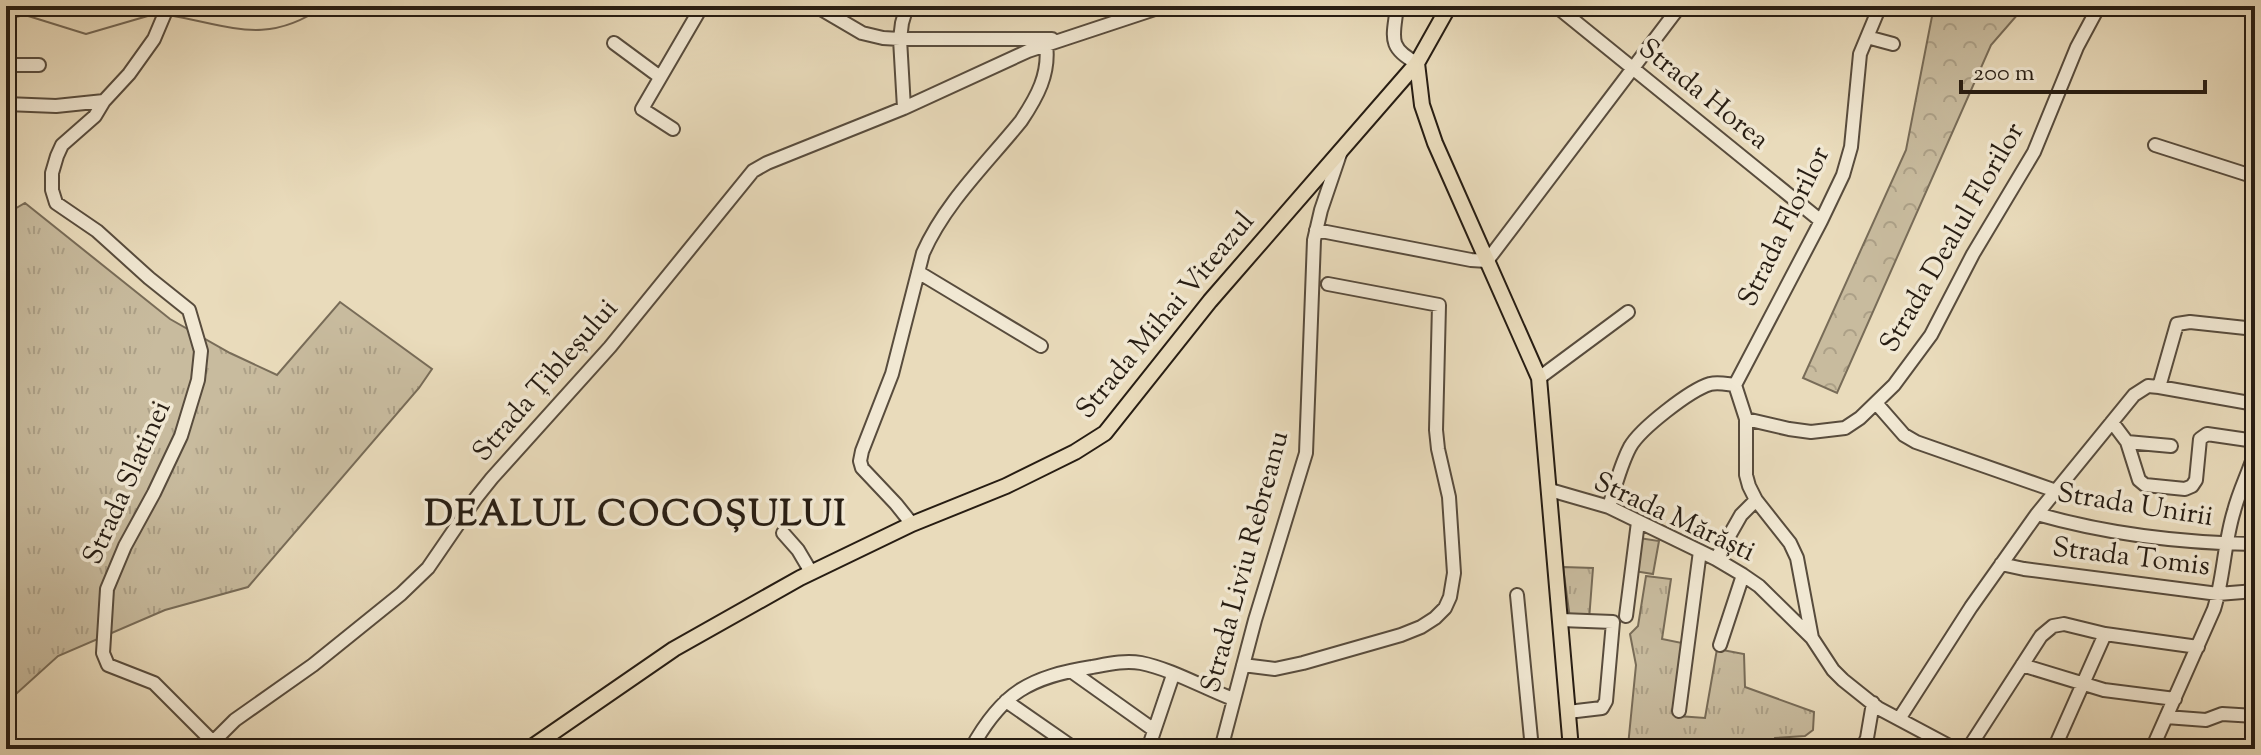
<svg xmlns="http://www.w3.org/2000/svg" width="2261" height="755" viewBox="0 0 2261 755" font-family="'Sorts Mill Goudy',serif">
<style>
.grass{fill:url(#grass-tufts);stroke:#786c58;stroke-width:2}
.forest{fill:url(#forest-crowns);stroke:#786c58;stroke-width:2}
.pitch{fill:#c8bb9e;stroke:#786c58;stroke-width:2}
.lines{fill:none;stroke-linecap:round;stroke-linejoin:round}
.stream{stroke:#746856;stroke-width:2}
.minor-casing{stroke:#584c3d;stroke-width:16}
.major-casing{stroke:#271d13;stroke-width:18}
.minor{stroke:#f1e8d3;stroke-width:12}
.major{stroke:#e9dbbb;stroke-width:14}
.labels{text-anchor:middle;dominant-baseline:central;stroke-width:7;stroke-linejoin:round;paint-order:stroke}
.street-label{font-size:28px;fill:#271d13;stroke:#f1e8d3}
.district-label{font-size:36px;font-weight:bold;letter-spacing:2px;fill:#271d13;stroke:#f1e8d3}
</style>
<defs>
<pattern id="grass-tufts" width="24" height="20" patternUnits="userSpaceOnUse" patternTransform="scale(2)"><rect width="24" height="20" fill="#c8bb9e"/><path d="M3 7l-1-3M5 7V3M7 7l1-3M15 17l-1-3M17 17v-4M19 17l1-3" fill="none" stroke="#aca087"/></pattern>
<pattern id="forest-crowns" width="20" height="18" patternUnits="userSpaceOnUse" patternTransform="scale(2)"><rect width="20" height="18" fill="#c8bb9e"/><path d="M2 6a3 3 0 1 1 6 0M12 15a3 3 0 1 1 6 0" fill="none" stroke="#aca087"/></pattern>
</defs>
<rect width="100%" height="100%" fill="#e9dbbb"/>
<filter id="stains"><feTurbulence type="fractalNoise" baseFrequency=".0025" numOctaves="4"/><feColorMatrix values="0 0 0 0 .2 0 0 0 0 .09 0 0 0 0 .02 0 0 0 .5 -.17"/></filter>
<radialGradient id="worn" r=".72"><stop offset=".6" stop-color="#630" stop-opacity="0"/><stop offset="1" stop-color="#630" stop-opacity=".3"/></radialGradient>
<path class="grass" d="M25,203L170,319L230,353L277,375L340,302L432,369L419,388L248,587L165,610L58,656L6,703V214Z
M1563,567L1593,568L1589,620L1570,619Z
M1646,576L1671,579L1662,639L1682,643L1678,716L1705,718L1717,649L1744,654L1745,687L1814,712L1813,730L1805,736L1775,738L1770,749H1623L1628,746L1636,665L1630,634L1638,626Z"/>
<path class="forest" d="M1934,6H2025L1991,45L1837,393L1803,378L1906,150Z"/>
<path class="pitch" d="M1639,538L1659,541L1653,574L1634,571Z"/>
<g class="lines">
<path class="stream" d="M168,15C229,25 266,47 324,6
M6,19L25,15L86,34L158,13"/>
<defs>
<path id="minor" d="M168,6L154,39L129,74L104,101L95,116L62,145L57,156L52,173V190L56,203L97,231L149,278L189,310L201,351L198,380L181,436L154,493L125,546L107,589L103,653L108,665L154,683L213,742
M816,6L862,33L883,38L900,39L902,23L907,6
M1397,6C1394,36 1386,47 1417,63
M1556,6L1821,221
M1867,37L1893,44
M614,43L660,77
M6,65H39
M6,104L56,106L104,101
M904,108L900,39H1052
M673,129L642,109L702,6
M2155,145L2255,177
M1316,230L1471,260L1487,261L1680,6
M918,272L1041,346
M1539,378L1628,312
M1735,385L1821,221L1843,175L1851,147L1860,54L1880,6
M1735,385L1746,419V475L1749,486L1756,500L1790,543L1797,558L1812,638
M2159,387L2177,324L2190,322L2255,329
M1876,403L1904,435L1916,442L2056,491
M1746,419L1789,429L1811,432L1845,428L1860,418L1894,385L1931,335L1973,254L2034,152L2077,47L2099,6
M2112,422L2127,442L2139,480L2145,485L2185,489L2192,486L2196,480L2200,439L2207,434L2255,441
M2127,442L2171,446
M1550,490L1609,507L1716,559L1743,575L1759,586L1812,638L1833,670L1843,680L1878,708L1955,749
M1609,507C1615,487 1620,466 1630,447C1640,429 1690,390 1710,384C1718,382 1726,384 1735,385
M2037,514C2107,534 2182,543 2255,544
M912,524L896,504L862,468L860,461L862,451L892,374L923,253C945,203 987,163 1021,121C1037,97 1050,74 1046,44
M783,533L798,550L811,572
M1716,559L1741,515L1756,500
M2001,564L2024,569L2218,594L2255,591
M1517,595L1532,749
M1626,616L1638,522
M1561,620L1613,622L1606,701L1602,708L1568,712
M1720,645L1743,575
M1243,665L1275,669L1303,663L1401,635L1421,627L1435,618L1445,608L1450,597L1454,573L1449,497L1438,449L1436,430L1439,305L1328,284
M2022,665L2104,690L2175,699
M1071,671L1154,730
M1006,701L1075,749
M1679,711L1700,551
M2166,717L2206,720L2222,714L2255,716
M1899,719L1971,607L2037,514L2134,395L2148,386L2159,387L2255,404
M206,749L235,720L313,665L401,594L428,568L476,498L492,478L610,347L753,171L767,163L904,108L1028,51L1164,6
M971,749C1002,692 1030,677 1092,667C1108,664 1125,660 1141,663C1171,669 1204,688 1233,699
M1148,749L1173,675
M1221,749L1255,620L1306,453L1314,240L1321,210L1341,151
M1862,749L1867,738L1873,703
M1968,749L2041,636L2053,626L2064,624L2105,634
M2054,749L2105,634L2198,647
M2152,749L2214,609C2224,577 2224,543 2234,511C2239,491 2249,472 2255,452"/>
<path id="major" d="M1417,63L1422,105L1435,143L1539,378L1571,749
M529,749L674,649L800,578L912,524L1006,486L1075,452L1105,433L1210,301L1417,63L1449,6"/>
</defs>
<use href="#minor" class="minor-casing"/>
<use href="#major" class="major-casing"/>
<use href="#minor" class="minor"/>
<use href="#major" class="major"/>
</g>
<g class="labels">
<g class="street-label">
<text transform="translate(1703 95) rotate(39)">Strada Horea</text>
<text transform="translate(1785 227) rotate(-64)">Strada Florilor</text>
<text transform="translate(1953 238) rotate(-60)">Strada Dealul Florilor</text>
<text transform="translate(1166 316) rotate(-50)">Strada Mihai Viteazul</text>
<text transform="translate(546 381) rotate(-49)">Strada Țibleșului</text>
<text transform="translate(128 483) rotate(-66)">Strada Slatinei</text>
<text transform="translate(2135 506) rotate(9)">Strada Unirii</text>
<text transform="translate(1674 518) rotate(25)">Strada Mărăști</text>
<text transform="translate(2131 558) rotate(7)">Strada Tomis</text>
<text transform="translate(1246 562) rotate(-75)">Strada Liviu Rebreanu</text>
</g>
<g class="district-label">
<text x="636" y="516">DEALUL COCOȘULUI</text>
</g>
</g>
<rect width="2261" height="755" fill="none" stroke="#e9dbbb" stroke-width="32"/>
<rect x="8" y="8" width="2245" height="739" fill="none" stroke="#271d13" stroke-width="4"/>
<rect x="16" y="16" width="2229" height="723" fill="none" stroke="#271d13" stroke-width="2"/>
<path d="M1961 80v12h244v-12" fill="none" stroke="#271d13" stroke-width="4"/>
<text x="1973" y="80" font-size="24" fill="#271d13" stroke="#f1e8d3" stroke-width="6" paint-order="stroke">200 m</text>
<rect width="100%" height="100%" filter="url(#stains)"/>
<rect width="100%" height="100%" fill="url(#worn)"/>
</svg>
